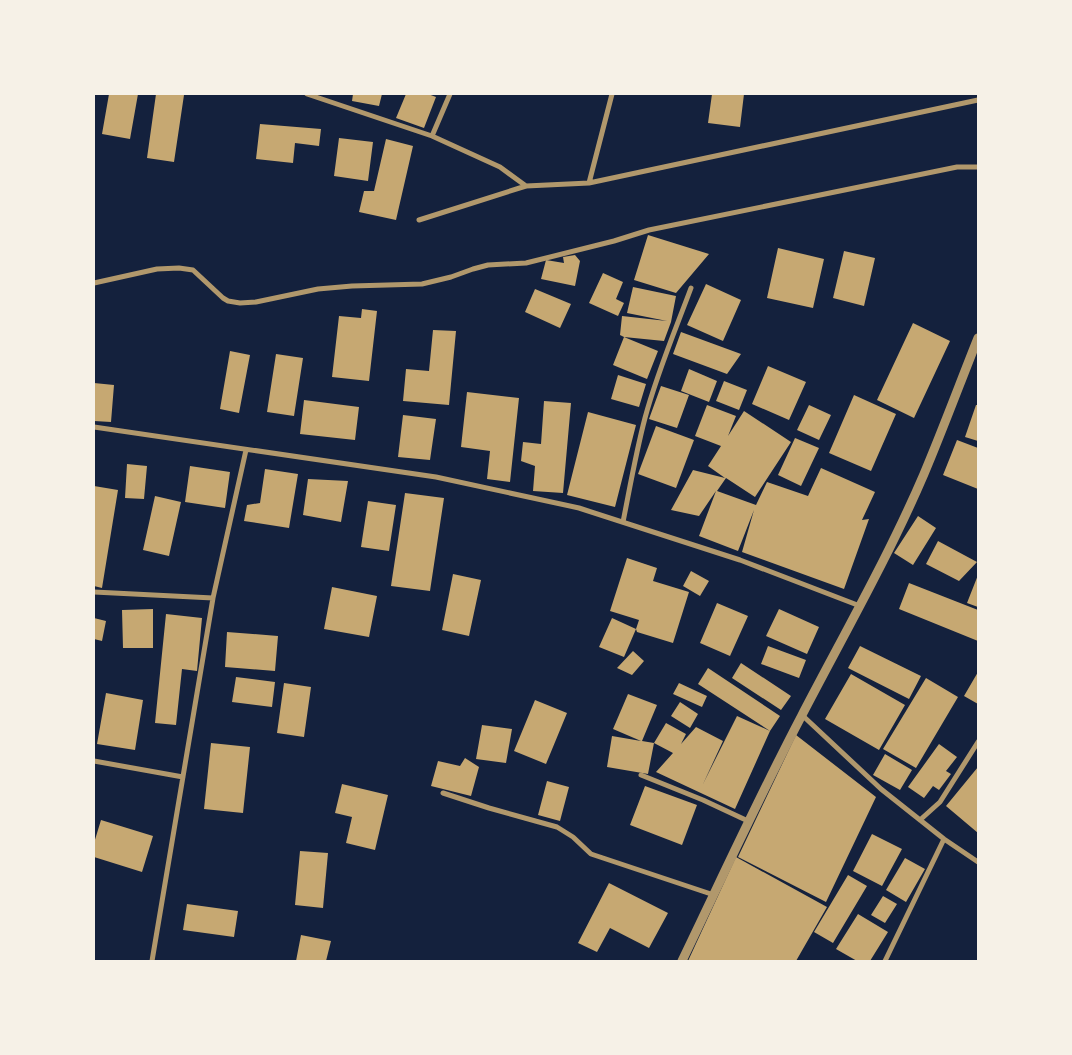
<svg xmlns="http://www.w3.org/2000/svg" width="1072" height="1055" viewBox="0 0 1072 1055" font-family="Ubuntu,sans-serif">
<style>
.building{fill:#c6a872}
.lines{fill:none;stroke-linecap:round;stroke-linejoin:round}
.minor{stroke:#b1986c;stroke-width:5}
.tertiary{stroke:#b1986c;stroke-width:9}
</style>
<rect width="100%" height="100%" fill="#14213d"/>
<path class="building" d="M109,94H138L130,139L102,134Z
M156,94L184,95L174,162L147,158Z
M353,94H382L379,106L352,101Z
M406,94H428L436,97L424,128L396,118Z
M712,94H744L740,127L708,123Z
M260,124L321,129L319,146L295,143L293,163L256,159Z
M339,138L373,142L368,181L334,176Z
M386,139L413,146L396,220L359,212L364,191H374Z
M648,235L709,254L676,293L634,280Z
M778,248L824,259L813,308L767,298Z
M844,251L875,258L864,306L833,298Z
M575,255L580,261L575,286L541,279L546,260L564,263L563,257Z
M603,273L623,282L616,299L624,303L618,316L589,303Z
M706,284L741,300L723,341L687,325Z
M633,287L676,296L671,322L664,341L624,337L658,351L647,379L613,365L624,337L620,335L622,316L667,321L627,313Z
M535,289L571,304L560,328L525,312Z
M362,309L377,311L369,381L332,377L339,316L361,318Z
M913,323L950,341L914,418L877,400Z
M433,330L456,331L449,405L403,401L406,369L429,371Z
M681,332L741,354L727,374L673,354Z
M230,351L250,355L239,413L220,409Z
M276,354L303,358L294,416L267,412Z
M768,366L806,382L789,420L752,404Z
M689,369L717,381L709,402L681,391Z
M618,375L646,384L639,407L611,399Z
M724,381L747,390L739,410L716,401Z
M94,383L114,385L111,422L94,421Z
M661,386L689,395L677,428L649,419Z
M467,392L519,398L510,482L487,479L490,451L461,447Z
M854,395L896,414L871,471L829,453Z
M304,400L359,407L355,440L300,434Z
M544,401L571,403L563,493L533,491L535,466L521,461L523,442L541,444Z
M707,405L736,416L728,436L744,411L791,442L755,497L726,478L717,491L756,505L767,482L808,496L821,468L875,492L862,520L869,519L844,589L742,552L754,510L738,551L699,536L716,491L699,516L671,510L693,470L725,478L708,466L721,446L695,436Z
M809,405L831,415L819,440L797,430Z
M976,405H978V441L965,437Z
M588,412L636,425L615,507L567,495Z
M403,415L436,419L430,460L398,457Z
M656,426L694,440L676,488L638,474Z
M795,438L819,448L801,486L778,475Z
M957,440L978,448V489L943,475Z
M127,464L147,466L144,499L125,498Z
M190,466L230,472L225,508L185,502Z
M265,469L298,474L289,528L244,521L247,505L260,503Z
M308,479L348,481L341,522L303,515Z
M94,486L118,490L102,588L94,586Z
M405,493L444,498L430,591L391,586Z
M155,496L181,502L169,556L143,550Z
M368,501L396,505L389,551L361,547Z
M918,516L936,528L913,565L894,553Z
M938,541L977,562L959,581L926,564Z
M627,558L657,568L653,581L689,592L673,643L637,632L636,629L624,657L599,647L612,618L636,629L639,620L610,611Z
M691,571L709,581L700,596L683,586Z
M453,574L481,580L469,636L442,630Z
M978,575V607L967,603Z
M909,583L978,610V641L899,609Z
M332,587L377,596L369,637L324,629Z
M717,603L748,616L730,656L700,643Z
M153,609V648H123L122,610Z
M779,609L819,627L807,654L766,636Z
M166,614L202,618L197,671L182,669L176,725L155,723Z
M94,618L106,621L102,641L94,639Z
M227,632L278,636L275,671L225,667Z
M768,646L806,660L799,678L761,664Z
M860,646L921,676L909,699L848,668Z
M633,651L644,661L632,675L617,668Z
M741,663L791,696L781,710L732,678Z
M708,668L780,716L770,731L735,809L656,772L673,753L654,743L666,723L686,734L681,744L696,727L723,741L703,784L737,716L770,731L698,684Z
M978,672V704L964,696Z
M851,674L905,705L879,750L825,719Z
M236,677L275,682L272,707L232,702Z
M926,678L958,697L916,768L883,749Z
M284,683L311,687L304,737L277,733Z
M679,683L707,696L702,707L673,694Z
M106,693L143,700L135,750L97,744Z
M628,694L657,705L642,741L654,743L648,774L607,767L612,736L641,741L613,729Z
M535,700L567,713L546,764L514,751Z
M680,702L698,714L690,728L671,716Z
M482,725L512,729L506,763L476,759Z
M796,735L876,797L826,902L738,857Z
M211,743L250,747L243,813L204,809Z
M939,744L957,757L946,771L951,774L939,790L933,786L924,798L908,787Z
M885,754L912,770L900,790L873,775Z
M465,758L479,767L471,796L431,786L438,761L460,766Z
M978,767V833L946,806Z
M547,781L569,787L560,821L538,815Z
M342,784L388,795L375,850L346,843L352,817L335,813Z
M645,786L697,805L682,845L630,825Z
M101,820L153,836L142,872L94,857V843Z
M872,834L902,849L882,886L853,871Z
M300,851L328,853L323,908L295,905Z
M736,857L827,907L796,961H688Z
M905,858L925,869L906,902L886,890Z
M848,875L867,886L833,943L814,932Z
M609,883L668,913L649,948L610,928L597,952L578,943Z
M883,896L897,904L885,923L871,915Z
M187,904L238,911L234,937L183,930Z
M858,914L888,932L870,961H857L836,949Z
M301,935L331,941L326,961H296Z"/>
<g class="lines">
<path class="minor" d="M307,94L432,136L500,167L526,186
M432,136L450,94
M589,183L612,94
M419,220L526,186L589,183L978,100
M94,283L157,269L179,268L193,270L223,298L228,301L240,303L256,302L318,289L352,286L422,284L451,277L473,269L488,265L526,263L614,241L649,230L957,167H978
M94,427L436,477L579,508L740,560L860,606
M623,522C630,487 636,452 645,418C657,373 675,331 691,288
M94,592L213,598
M802,715L881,789L944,839L978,862
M94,761L183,777
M641,775L703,800L748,821
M443,793L489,808L557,827L573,837L591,854L714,895
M920,820L940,802L978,742
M152,961L213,598L246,450
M885,961L944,839"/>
<path class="tertiary" d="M682,961C721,880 759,797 801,717C843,636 888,558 924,474C943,429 960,383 978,338"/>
</g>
<rect width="1072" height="1055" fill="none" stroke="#f6f1e7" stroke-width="190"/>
</svg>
